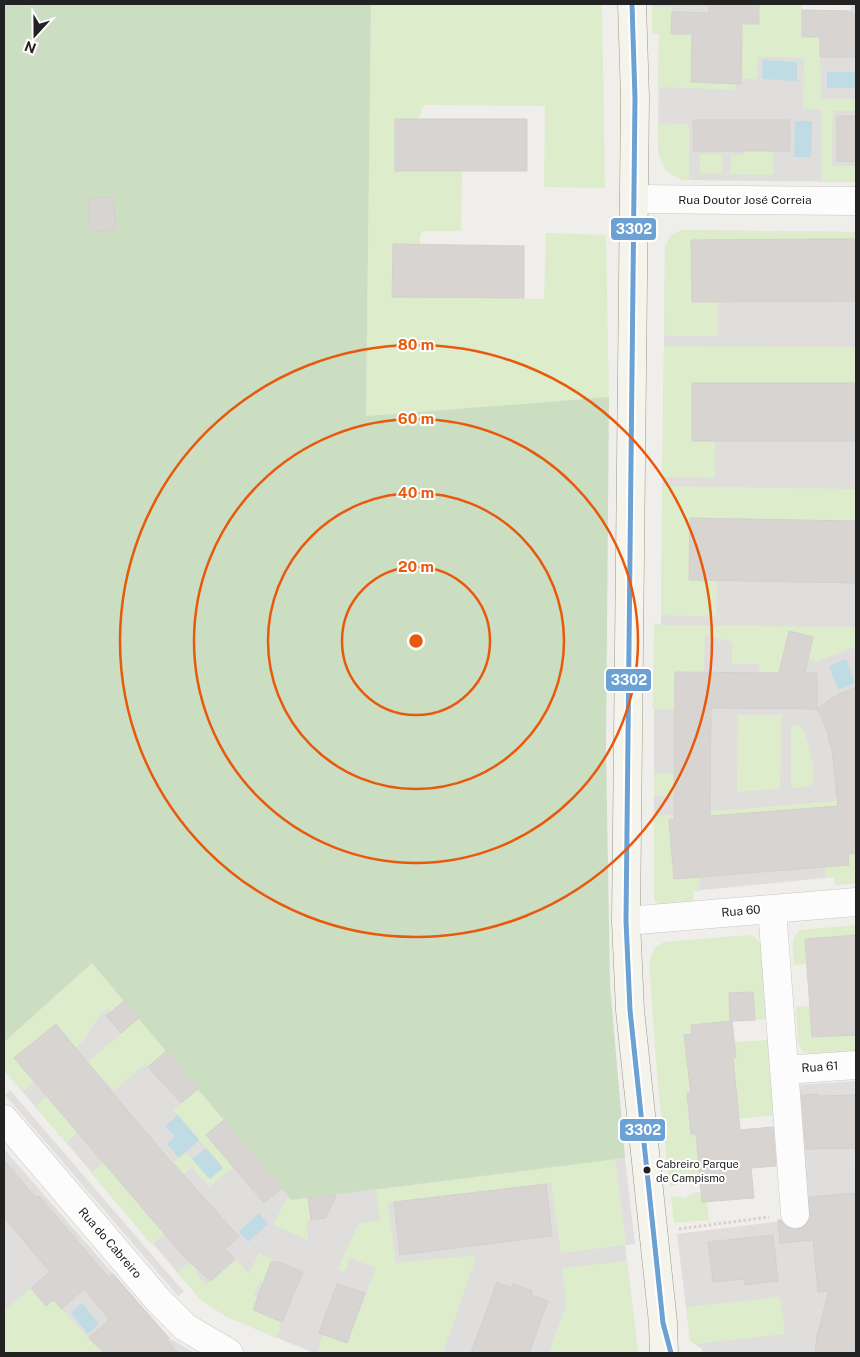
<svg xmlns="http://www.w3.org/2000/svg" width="860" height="1357" viewBox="0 0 860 1357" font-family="'Public Sans',sans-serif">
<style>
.residential{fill:#dfdedc}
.grass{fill:#ddeccb;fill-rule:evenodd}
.forest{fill:#cbdec1}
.parking{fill:#e0dfde}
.water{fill:#bfdbe3}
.building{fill:#d7d4d2;stroke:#d3d0cc;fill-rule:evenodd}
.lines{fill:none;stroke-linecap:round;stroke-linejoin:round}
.street-casing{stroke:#c9c8c7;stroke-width:29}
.secondary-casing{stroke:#999a82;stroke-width:29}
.path{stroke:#dccecd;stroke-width:3;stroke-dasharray:2.5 2.5;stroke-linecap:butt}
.street{stroke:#fdfcfc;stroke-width:28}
.secondary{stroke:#f4f4ed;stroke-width:28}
.bus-1-casing{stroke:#fff;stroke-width:9}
.bus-1{stroke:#6ba1d3;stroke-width:5}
.ring{fill:none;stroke:#e8590c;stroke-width:2.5}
.bus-dot{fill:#222;stroke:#fff;stroke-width:2}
.labels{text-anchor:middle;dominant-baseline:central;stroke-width:4;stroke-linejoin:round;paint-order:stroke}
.bus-label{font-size:11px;fill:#222;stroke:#fff;text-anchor:start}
.street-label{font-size:12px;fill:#222;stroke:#fff}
.centre{fill:#e8590c;stroke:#fff;stroke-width:2.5}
.ring-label{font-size:15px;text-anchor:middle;font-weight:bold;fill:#e8590c;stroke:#fff;stroke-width:4;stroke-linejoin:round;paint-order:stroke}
.line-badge{stroke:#fff;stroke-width:2}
.badge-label{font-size:14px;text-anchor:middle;font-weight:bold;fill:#fff}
</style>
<rect width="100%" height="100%" fill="#f0eeeb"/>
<path class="residential" d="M652,4H801L802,10L851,11V4H856V182L682,180L665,169L658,151L659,34H652Z
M682,230L856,232V883L836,885L834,877L693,891L654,900V623L661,625L665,248L671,235Z
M92,963L291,1200L615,1159L638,1353H314L227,1317L202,1301L4,1070V1042Z
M856,1081V1353H703L702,1349L690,1341L677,1234L805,1218L796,1085Z
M4,1149L169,1338L194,1353H4Z"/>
<path class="grass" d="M371,4H602L605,188L544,187L545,106L424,105L418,119H395V171H462L461,231H424L420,235V244H393L392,296L544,299L546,233L606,235L609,397L366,416Z
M759,4H801L802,37H820L821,99H856V111H833L832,166H856V182L821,181V110L803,109L804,58L758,57L757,79L741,78L692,52L691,82L736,84L735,90L658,87L659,34H652V6L672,7L671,34L702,35L703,13L759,24Z
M658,123L689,124V180C656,178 658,148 658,123Z
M743,136H773L774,175L730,174L731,155H743Z
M700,154H722V174L700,173Z
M682,230L856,232V239L692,240V302H718V336H664L665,248L671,235Z
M664,346L856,347V383H692V441H715V478L662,477Z
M662,486L856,489V521L690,518L689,580L717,581L716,617L661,615Z
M654,623L661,625L856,627V647L817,661L786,654L787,673H760L759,664H732V642L705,635L704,672H676L675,709H653ZM789,631L813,636L809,656L785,650Z
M738,715H782L780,789L737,792Z
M791,724L802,727C807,737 819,777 811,785C806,788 796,787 791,788Z
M654,774H674V795L654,796Z
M856,793V883L836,885L835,877L825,878V867L849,865L844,805L670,820L674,879L699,877L700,890L693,891L694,907L662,909L654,900V816L836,801V795Z
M856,925V935L805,939L807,964L794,965C793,952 789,938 801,930Z
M748,935L756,938L762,947L767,1019L755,1020L753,992L729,993L730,1021L684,1035L687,1063L736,1058L734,1042L768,1040L775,1115L739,1119L736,1089L687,1094L691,1134L718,1132L701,1183L684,1182L670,1187L658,1087L649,963L654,949L664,942Z
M92,963L124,1001L111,1012L107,1008C94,1020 89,1036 76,1048L56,1024L15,1058L34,1082L22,1092L4,1070V1042Z
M810,1006L812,1037L856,1035V1051L811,1055L802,1051L798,1043L796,1007Z
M139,1018L166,1051L148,1067L145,1064L114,1091L99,1074L57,1108L77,1133L66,1143L35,1107Z
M198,1089L224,1120L206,1135L233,1167L209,1187L192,1167L143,1209L165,1234L152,1245L91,1173L104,1162L122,1183L163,1149L174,1162L186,1152L209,1179L223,1167L173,1110Z
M615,1159L626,1245L561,1253L551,1183L388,1203L396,1263L477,1255L443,1353H317L323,1335L347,1343L376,1268L350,1258L344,1273L338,1268L359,1223L380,1221L376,1190Z
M701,1192L707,1201L709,1220L674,1223L671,1196L685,1198L692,1193Z
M288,1196L291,1200L308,1198L311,1220L307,1221L308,1240L273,1225Z
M259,1253L272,1259L265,1282L260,1281L254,1296L259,1298L254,1310L282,1322L276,1338L227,1317L202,1301L177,1273L190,1262L198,1271L196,1274L206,1285L235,1259L249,1274Z
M627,1261L638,1353H549L566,1304L562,1268Z
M31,1288L46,1306L53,1300L98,1348L114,1333L139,1343L126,1353H4V1311Z
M780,1297L785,1334L695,1344L690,1341L686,1307Z"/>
<path class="forest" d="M4,4H371L366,416L609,397L606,749L610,985L625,1158L291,1200L92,963L4,1042Z"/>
<path class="parking" d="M10,1090L184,1292L178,1296L5,1095Z
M821,1148L856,1150V1167L800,1166L798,1150Z
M625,1158L635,1244L626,1245L615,1159Z"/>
<path class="water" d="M763,60L797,62V81L762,79Z
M827,72H856V88H827Z
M795,121H812L811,157H794Z
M846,659L855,683L838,690L829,666Z
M178,1115L199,1140L179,1158L167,1144L175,1137L165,1126Z
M206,1148L223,1168L210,1179L192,1159Z
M259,1213L268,1224L248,1242L239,1232Z
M82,1303L99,1324L88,1334L71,1313Z"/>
<path class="building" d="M709,4H759V24H742L741,84L691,82L692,34H671L672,12L709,13Z
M802,10L851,11L852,14H856V57H820V37H802Z
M837,116H856V162L837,161Z
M395,119H527V171H395Z
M693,120H790V151H693Z
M114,197L115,230L90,232L88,198Z
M817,239H856V301L692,302L691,240Z
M393,244L524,246V298L392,297Z
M692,383H856V441H692Z
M690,518L856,521V583L689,580Z
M789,631L813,637L805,673H817V709L837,695L856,687V853L848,854L849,865L674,879L669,820L674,819L675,672L779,673ZM711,708L817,709L825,724L832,751L838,806L710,816Z
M856,935V1035L812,1037L805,939Z
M753,992L755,1020L732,1021L736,1058H733L740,1130L773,1127L776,1166L751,1168L754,1198L702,1202L696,1134H691L687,1093H691L684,1035L692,1034L691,1025L730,1021L729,993Z
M124,1001L139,1018L121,1033L106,1016Z
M56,1024L141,1127L239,1237L225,1249L235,1259L211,1281L186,1259L14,1058Z
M166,1051L198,1089L181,1103L148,1067Z
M817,1094V1096L856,1095V1148L806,1149L802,1095Z
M224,1120L282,1188L264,1203L206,1135Z
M4,1160L36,1198L39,1196L109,1278L113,1274L169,1338L167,1340L178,1353H104L89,1338L109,1319L84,1289L62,1309L53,1300L46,1306L31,1288L50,1272L4,1217Z
M546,1184L552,1236L400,1255L394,1202Z
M856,1193V1353H815L817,1336L829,1291L818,1292L813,1240L780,1243L778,1220H781L789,1228L797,1229L804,1227L809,1220V1197Z
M336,1195L326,1218L311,1220L308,1198Z
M773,1235L778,1281L745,1285L744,1279L713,1282L708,1242Z
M271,1262H279L303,1272L282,1322L253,1310Z
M497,1282L511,1288L513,1284L532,1291L531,1295L548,1301L529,1353H471Z
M337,1284L365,1293L347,1343L319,1333Z"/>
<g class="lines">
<defs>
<path id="street" d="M634,199L856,201
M772,909L795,1214
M626,921L856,902
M784,1070L856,1065
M4,1119L159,1301L185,1327L229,1353"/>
<path id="secondary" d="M632,4L635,98L626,921L630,1010L663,1323L664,1353"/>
</defs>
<use href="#street" class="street-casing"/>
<use href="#secondary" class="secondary-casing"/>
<path class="path" d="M679,1229L769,1217"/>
<use href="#street" class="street"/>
<use href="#secondary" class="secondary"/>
<defs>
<path id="bus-1" d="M632,4L635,98L626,921L630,1010L663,1323L671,1353"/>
</defs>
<use href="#bus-1" class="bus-1-casing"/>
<use href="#bus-1" class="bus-1"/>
</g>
<g class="ring">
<circle cx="416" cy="641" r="74"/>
<circle cx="416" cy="641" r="148"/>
<circle cx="416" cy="641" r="222"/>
<circle cx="416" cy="641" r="296"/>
</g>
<circle class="bus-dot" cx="647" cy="1170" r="4.5"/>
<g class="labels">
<g class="bus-label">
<text x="656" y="1164">Cabreiro Parque<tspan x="656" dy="14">de Campismo</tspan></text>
</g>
<g class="street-label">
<text x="745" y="200">Rua Doutor José Correia</text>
<text transform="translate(741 911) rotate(-5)">Rua 60</text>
<text transform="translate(820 1067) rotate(-4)">Rua 61</text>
<text transform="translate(110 1243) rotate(49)">Rua do Cabreiro</text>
</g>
</g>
<circle cx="416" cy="641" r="8" class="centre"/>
<g class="ring-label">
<text x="416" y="350">80 m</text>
<text x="416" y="424">60 m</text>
<text x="416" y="498">40 m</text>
<text x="416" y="572">20 m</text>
</g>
<g class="line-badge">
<rect x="610" y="217" width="47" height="24" rx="5" fill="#6ba1d3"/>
<rect x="605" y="668" width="47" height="24" rx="5" fill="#6ba1d3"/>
<rect x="619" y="1118" width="47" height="24" rx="5" fill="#6ba1d3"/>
</g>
<g class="badge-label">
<text x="634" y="234">3302</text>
<text x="629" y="685">3302</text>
<text x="643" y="1135">3302</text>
</g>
<rect width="860" height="1357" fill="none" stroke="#222222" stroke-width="10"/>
<g transform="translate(35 35) rotate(201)" stroke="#ffffff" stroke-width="4" paint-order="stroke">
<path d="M0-4L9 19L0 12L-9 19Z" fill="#222222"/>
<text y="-8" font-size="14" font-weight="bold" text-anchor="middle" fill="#222222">N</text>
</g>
</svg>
